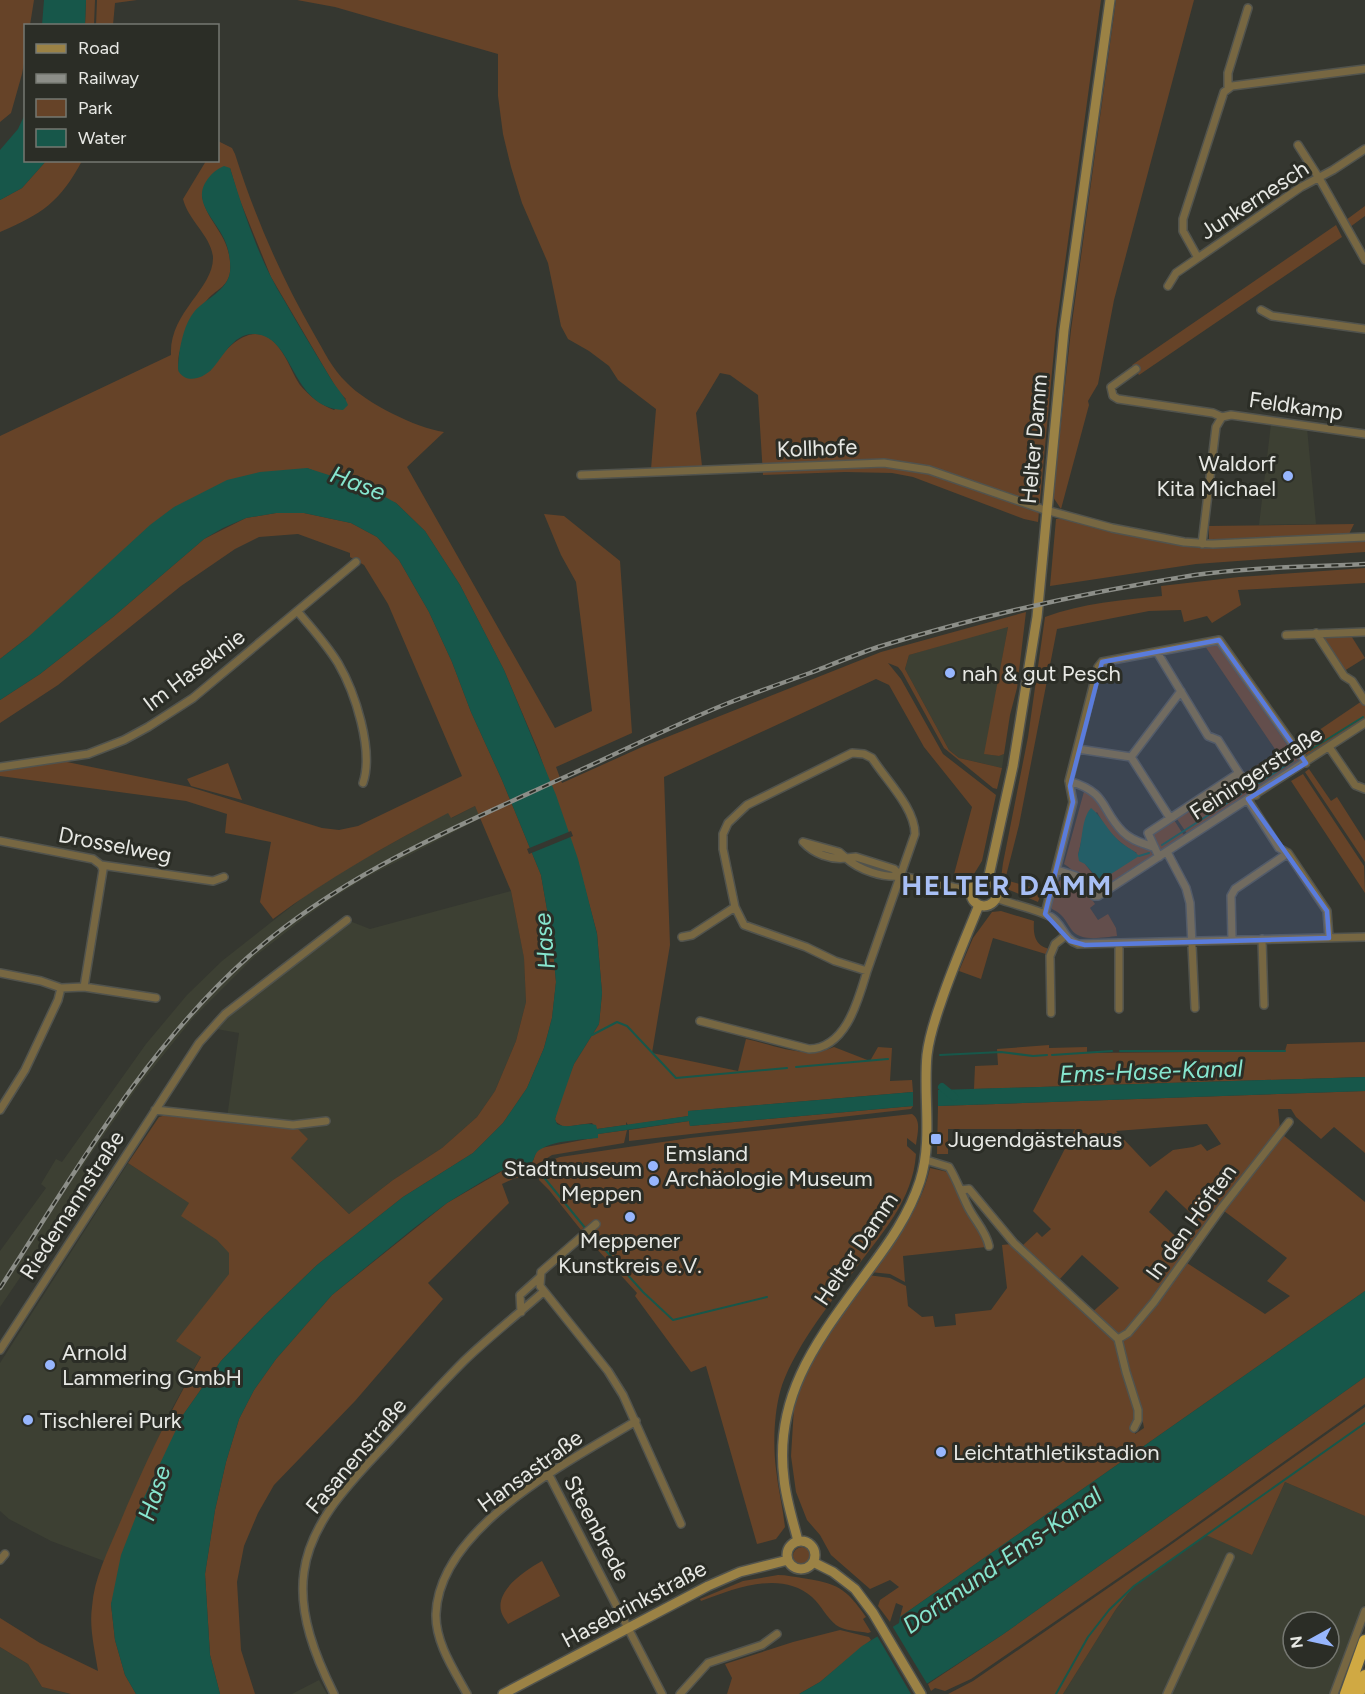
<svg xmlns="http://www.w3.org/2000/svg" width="1365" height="1694" viewBox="0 0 1365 1694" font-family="Figtree,sans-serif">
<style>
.built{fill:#3d4033;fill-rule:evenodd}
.green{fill:#664328;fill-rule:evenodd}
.water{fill:#17574a}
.pier{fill:#353730}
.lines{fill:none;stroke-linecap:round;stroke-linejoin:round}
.stream{stroke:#17574a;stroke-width:2}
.canal{stroke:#17574a;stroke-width:8}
.street-casing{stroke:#51534d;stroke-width:10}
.secondary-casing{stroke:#51534d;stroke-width:12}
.highway-casing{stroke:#51534d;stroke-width:15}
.street{stroke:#776742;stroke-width:7}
.secondary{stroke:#9b8245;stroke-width:9}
.highway{stroke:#d0a943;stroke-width:12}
.rail-casing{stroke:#8c8e88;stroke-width:4.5}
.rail{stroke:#2b2d26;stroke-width:2;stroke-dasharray:7;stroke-linecap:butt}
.marked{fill:#5a7cdc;fill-opacity:0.2;stroke:#5a7cdc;stroke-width:4.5;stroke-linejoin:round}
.poi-dot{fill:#97b6fd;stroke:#2b2d26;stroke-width:2}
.labels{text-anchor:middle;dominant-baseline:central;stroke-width:6;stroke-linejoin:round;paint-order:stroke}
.street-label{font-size:22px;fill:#e7e8e4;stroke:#2b2d26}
.poi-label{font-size:22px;fill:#e7e8e4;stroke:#2b2d26;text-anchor:start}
.water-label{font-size:24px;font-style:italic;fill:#86e5ce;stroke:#2b2d26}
.district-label{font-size:28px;font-weight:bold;letter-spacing:1.5px;fill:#a8bff5;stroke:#2b2d26}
</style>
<rect width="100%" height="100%" fill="#353730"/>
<path class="built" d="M1271,424L1307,428L1316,524L1259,525Z
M1006,626L1008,627L985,754L999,756L1004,754L1002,768L959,758L949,750L905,669L909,655Z
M475,806L481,818L365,878L323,904L299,922L254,957L193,1018L136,1089L95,1148L81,1169L90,1175L0,1307V1251L46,1188L41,1184L56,1159L62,1162L146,1044L187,995L222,961L306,895L349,867L448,812L452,818Z
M511,891L524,957L526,1002L516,1041L495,1091L477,1117L442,1148L393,1180L349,1214L290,1157L308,1139L227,1118L239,1033L211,1028L347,920L370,929Z
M128,1163L285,1265L201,1356L170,1412L104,1561L51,1541L9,1519L0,1511V1363Z
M1285,1482L1365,1516V1604L1331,1694H1063L1116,1609L1134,1586L1207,1535L1252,1555ZM1293,1622H1329V1658H1293Z
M0,1647L28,1664L42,1687L71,1694H0Z
M319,1680L327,1694H292Z"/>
<path class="green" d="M0,0H34L30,25L26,26V52L22,74L11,113L0,122Z
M86,0H95L94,25L85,26Z
M97,0H137L115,3L113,25L96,26Z
M297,0H1101L1056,329L1038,522L1024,519L913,477L892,473L845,472L763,475L758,395L730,375L720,373L696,413L702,466L651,469L656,409L618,380L609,366L589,351L568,339L561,326L548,263L522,203L511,167L503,134L498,96V54L335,7Z
M1116,0H1194L1114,300L1098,384L1088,401L1089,405L1061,509L1053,497L1071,330Z
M218,141L232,148L235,154C255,217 281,277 314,334C324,351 332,369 347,383C366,403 416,428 444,432L407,467L555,728L592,711L576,582L561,555L544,514L564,516L620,561L632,733L556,767L562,783L642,747L881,652L1026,612L1017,688L1010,715L1004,754L999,756L984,754L1008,627L909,655L905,669L949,750L959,758L1002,768L997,789L993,788L944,748L902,672L898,667L888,663L901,679L943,754L996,795L982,861L974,874L953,878L972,807L924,747L889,685L876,679L664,777L670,945L652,1053L738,1071L746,1039C774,1045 807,1060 834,1047L870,1061L878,1047L892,1048L890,1081L912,1080L913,1092L689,1111V1116L628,1125L626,1122V1125L597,1129L592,1123L564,1127L556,1122L555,1119L560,1097L574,1064L599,1024L602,993L597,933L577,859L538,750L504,670L460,585L425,531L396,503L307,468L27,638L0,659V436L171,355C169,312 214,289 213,257C211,236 188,220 183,199L206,161L218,160ZM230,168L239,198L271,277L328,374L339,392L346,399L334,410C321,405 309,396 300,385C293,375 289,362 282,352C258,314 227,344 210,371L179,372C178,366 178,360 179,354C182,345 201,307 207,300C215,290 228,287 230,272C233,235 206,224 202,195Z
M46,161H82C60,202 42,214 0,232V200L22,188Z
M1365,206V216L1350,227L1346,220Z
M1336,225L1342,237L1139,375L1132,365Z
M276,513H304L351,523L377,537L399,560L429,612L452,662L471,712L502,780L541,875L552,938L556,982L552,1018L544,1048L527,1088L503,1123L473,1153L403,1197L317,1265L264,1316L221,1361L183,1415L111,1604L115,1640L125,1675L136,1694H71L42,1687L28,1664L0,1647V1618L40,1643L98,1671C95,1650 89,1628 92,1607C94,1578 108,1551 119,1525C143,1467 170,1411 201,1357L176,1341L229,1274V1253L217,1240L181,1216L189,1203L128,1163L159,1117L166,1115L296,1127L308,1139L291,1158L349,1214L393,1180L442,1148L477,1117L495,1091L516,1041L526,1002L524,958L511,891L475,806L451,818L448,813C387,845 328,878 273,919L260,902L271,842L225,833L227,814L186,801L0,776V771L62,761L190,787L322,828L339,830L358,826L462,776L388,604L364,565L350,557V553L298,534L259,537L235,549L181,586L58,685L0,723V700L40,674L113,617L204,539L246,518Z
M1064,518L1183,546L1201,548L1365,540V552L1196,564L1050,586L1056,519Z
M1354,524L1349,534L1209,540V526Z
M1365,568V583L1238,590L1241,605L1212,623L1207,616L1184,622L1181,610L1149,611L1057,629L1019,825L1005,880L1042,890L1038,902L1007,889L1001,878L1003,863L1028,737L1045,617C1082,603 1123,600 1162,596L1161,586L1239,577Z
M1350,634L1365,658L1344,671L1324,641V637L1326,635Z
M1217,644L1290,749L1300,759L1299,763L1258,789L1239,768L1240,767L1245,773L1277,752L1205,646Z
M1362,701L1365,706V719L1308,756L1297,745Z
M228,763L242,800L191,786L187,779Z
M1309,769L1331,801L1337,797L1365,841V862L1305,772Z
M1303,774L1364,866L1365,893L1291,781Z
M1236,779L1241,780L1249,791V795L1188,835L1177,819Z
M1085,788C1100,800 1103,814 1115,826C1126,838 1146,840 1153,855L1099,890C1091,889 1074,870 1064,864ZM1097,812C1106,830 1119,844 1137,853L1096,878L1078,855L1086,820Z
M1174,820L1185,837L1160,853L1152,835Z
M1071,877L1087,892L1095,904L1090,908L1098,920L1108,914L1116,928L1117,936C1104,937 1080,943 1071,929C1065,920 1063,914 1052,909L1051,907C1054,893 1054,877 1071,877Z
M1001,911L1034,921C1033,935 1035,946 1050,949L1049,955L993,938L981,979L959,971L973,938L992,912Z
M1365,1042V1077L974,1089L975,1066L998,1065L997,1049L1049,1045V1048L1087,1047V1053L1285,1051L1287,1044Z
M1365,1091V1153L1334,1127L1321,1139L1296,1117L1291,1109H1278L1280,1129L1148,1314L1187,1263L1265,1314L1290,1296L1267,1281L1287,1258L1224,1211L1283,1135L1365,1202V1291L900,1617L903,1606L896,1603L890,1622L878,1606L880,1600L899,1587L890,1580L870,1589L831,1555L820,1535L807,1520L796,1492L791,1456L794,1407L804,1373L868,1275L890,1278L906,1286L908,1306L922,1317L933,1316L935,1327L956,1325L955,1314L991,1310L1007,1288L1002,1245L1011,1244L1031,1265L1088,1316L1119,1288L1082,1255L1059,1280L1023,1245L1037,1232L1042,1237L1051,1229L1033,1211L1075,1129H948V1154H937L938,1106ZM1207,1124L1221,1144L1207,1151L1201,1144L1193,1147L1173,1150L1150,1167L1116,1131ZM1166,1190L1201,1223L1185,1245L1149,1212ZM1116,1340L1122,1341L1140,1407L1144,1428L1135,1434L1134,1411L1122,1373Z
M913,1106L911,1109L629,1141V1130L689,1121L690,1126Z
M912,1114C922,1120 917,1135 916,1145L907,1138V1146L916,1154C913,1200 882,1233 856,1268C831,1302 791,1352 780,1392C774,1415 773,1445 776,1469C778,1489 783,1508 785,1527L776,1539L757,1544L706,1366L691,1372L635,1296L637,1293L586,1237L598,1227L593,1221L581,1230L549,1190L539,1180C538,1166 548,1161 560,1157L690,1138Z
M627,1130L624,1143L552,1155L541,1162L536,1173L513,1179L502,1184L509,1203L428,1283L443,1299L355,1401L274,1485L258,1513L244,1546L237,1582L241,1650L255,1694H220L210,1655L205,1574L215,1510L226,1462L239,1419L254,1390L276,1359L332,1295L447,1203L516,1163L524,1165L533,1161L536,1152L541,1148L598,1137V1134Z
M930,1168L948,1172L963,1206L985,1240L986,1247L903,1256L905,1282L890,1274L870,1272C896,1242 921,1208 930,1168Z
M1365,1377V1404L1168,1544L971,1679L945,1691L935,1688L931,1691L928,1684L1002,1635Z
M1365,1407V1516L1285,1482L1252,1555L1206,1535L1134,1586L1116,1609L1063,1694H948L973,1681L1169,1546Z
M793 1556a9 9 0 1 1 18 0a9 9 0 1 1-18 0Z
M542,1561L560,1596L508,1624C506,1620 502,1616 501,1611C496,1589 526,1570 542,1561Z
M778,1575C787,1575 794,1577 802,1578C837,1583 846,1588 866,1617L863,1619L871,1632L868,1633C859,1631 844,1631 836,1625C827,1618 821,1605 812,1597C781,1570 736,1588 701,1601L700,1599L743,1581Z
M840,1630L869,1637L871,1640L820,1682L799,1694H727L732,1678L725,1664L793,1642Z"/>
<path class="water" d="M44,0H86L85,25H42Z
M25,114L26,160L46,161L22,188L0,200V150L18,129Z
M224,166L230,168C244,213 259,260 284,300C299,326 315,353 331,379C336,388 345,396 348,405L343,410C290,407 295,337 255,334C234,332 223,357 211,370C203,378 187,384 179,372C177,368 179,360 179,355C181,341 185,323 194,312C205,299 228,290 230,272C231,262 229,250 225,241C217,221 191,202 207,180C212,173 217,169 224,166Z
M307,468L369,488L396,503L425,531L460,585L504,670L556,795L578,859L597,934L602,993L599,1024L574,1064L555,1119L557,1124C570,1130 583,1121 596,1125L597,1129L688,1116V1111L913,1092V1106L690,1126L689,1121L598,1134V1138C581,1140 556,1140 541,1149C534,1152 535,1160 530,1165L516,1163L483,1181L447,1203L414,1228L332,1295L276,1359L254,1390L239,1419L226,1462L215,1510L205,1574L210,1655L220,1694H136L125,1675L115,1640L111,1604L121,1555L140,1506L183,1415L221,1361L264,1316L317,1265L403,1197L473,1153L503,1123L527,1088L544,1048L552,1018L556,982L552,938L541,875L502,780L471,712L452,662L429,612L399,560L377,537L351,523L304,513H276L246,518L223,528L204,539L113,617L40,674L0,700V659L27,638L150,525L174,507L227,480L260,472Z
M1091,808C1101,816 1107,829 1116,838C1123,846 1133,849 1139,856L1100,881L1085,864L1079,861L1078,855C1083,841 1081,819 1091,808Z
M1365,1077V1091L938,1106V1090Z
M1365,1291V1377L1002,1635L911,1694H799L820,1682L862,1646L899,1623L900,1617Z"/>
<path class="pier" d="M571,831L573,836L529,854L527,849Z
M891,1624L929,1687L917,1694H911L876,1634Z"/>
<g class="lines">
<path class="stream" d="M1310,750L1363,717
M1259,783L1293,761
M1162,845L1241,794
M1139,856L1149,853
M592,1035L617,1022L627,1026L676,1078L787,1068
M1120,1051H1285
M940,1055L1001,1052L1033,1056L1047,1055
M1052,1055L1112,1051
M796,1067L888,1059
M542,1175L586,1229
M590,1233L643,1292L673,1320L767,1297
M1056,1694L1088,1637L1109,1610L1134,1586L1365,1423"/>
<path class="canal" d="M942,1087L954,1097"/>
<defs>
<path id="street" d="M1228,88V73L1248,8
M1298,145L1319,178L1365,260
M1198,258L1183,231V219L1224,92L1232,86L1365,69
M1168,286L1176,273L1301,187L1333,170L1365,149
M1261,310L1272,316L1365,329
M1136,369L1111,387L1113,396L1118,399L1213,413L1222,417L1231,415L1365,434
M581,475L884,463L929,470L1042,509L1112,528L1184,542L1213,544L1365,537
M1202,544L1216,427L1222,417
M298,612C312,628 327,645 338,663C355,692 374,750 363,783
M1316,633L1344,676L1352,681L1365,701
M1286,635L1365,632
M1157,652L1208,736L1218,740L1239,773L1256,795
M1329,747L1355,785L1365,789
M1078,749L1131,757
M852,753L864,754L872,758C886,780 915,808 915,834L867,971L835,961L806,947L744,925L735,907L723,849V834L728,823L747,805Z
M1131,757L1181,691
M1131,757L1170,818
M0,767L88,754L124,740L148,727L193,698L356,562
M1069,781C1109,793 1100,809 1123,832C1132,841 1143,843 1153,847
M1248,800L1279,848L1288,853L1327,911L1329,938
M0,841L93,859L101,865L213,881L224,877
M803,842L839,852L846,858C831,860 814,854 803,842Z
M1167,852L1186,888L1190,903L1195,1008
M856,857L894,869L901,876C883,878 859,870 846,858Z
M1159,857L1148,833L1239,773
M1057,870L1076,876L1094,896H1098L1365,723
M901,876L971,891
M996,898C1013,905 1035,908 1051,917C1064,925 1062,938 1078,944L1365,937
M1045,914L1073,802L1069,781L1098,667L1102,662L1219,640L1306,763
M682,937L692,935L735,907
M1262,939L1264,1005
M1232,940L1231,896L1235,889L1288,853
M0,973L41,981L61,988L84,987L156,998
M84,987L103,870L101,865
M1119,1009V944
M1051,1013L1050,956L1055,944L1065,936
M700,1021L809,1049C846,1048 858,1001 867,971
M0,1110L25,1070L58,1000L61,988
M155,1110L293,1125L326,1121
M926,1160L949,1167C957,1180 961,1193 968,1207C975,1221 986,1231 989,1246
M961,1190L969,1189L1014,1243L1118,1339L1126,1372L1138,1410V1420L1134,1428
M596,1224L541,1272L540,1286L608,1371L623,1395L681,1524
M521,1312L520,1295L539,1278
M1118,1339L1128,1333L1154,1302L1220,1210L1289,1122
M0,1350L199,1043L225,1014L347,920
M549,1475L662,1694
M0,1560L5,1554
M334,1694C316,1658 298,1614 304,1572C311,1519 355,1478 389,1441C414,1414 438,1387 464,1361C489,1337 517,1315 543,1292
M467,1694C454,1670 435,1642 436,1614C439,1527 570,1461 636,1421
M680,1694L708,1663L762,1645L777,1634
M1167,1694L1230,1557
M1334,1694L1365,1611"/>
<path id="secondary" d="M988,880L1013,766L1037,617L1064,330L1110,0
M971 893a13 13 0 1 1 26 0a13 13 0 1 1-26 0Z
M798,1541C793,1521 786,1500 784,1479C773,1393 821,1336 868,1271C889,1243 909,1215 920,1181C933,1140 923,1097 927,1055C929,1037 935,1019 941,1002C952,969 966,937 979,905
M787 1555a14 14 0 1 1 28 0a14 14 0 1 1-28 0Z
M813,1562L833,1572L855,1589L873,1613L921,1694
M503,1694L708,1586L740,1572L788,1560"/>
<path id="highway" d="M1346,1694L1365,1641
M1358,1694L1365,1676"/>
</defs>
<use href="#street" class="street-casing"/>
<use href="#secondary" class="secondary-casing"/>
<use href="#highway" class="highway-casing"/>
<use href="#street" class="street"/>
<use href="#secondary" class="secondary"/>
<use href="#highway" class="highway"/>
<defs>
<path id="rail" d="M0,1288C75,1173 144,1050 247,958C338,877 447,831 556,781C613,756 669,727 726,704C754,693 782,683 810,673C833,664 855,655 878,647C982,615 1088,592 1195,575C1251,567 1309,567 1365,564"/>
</defs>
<use href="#rail" class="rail-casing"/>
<use href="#rail" class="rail"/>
</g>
<path class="marked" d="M1219,640L1306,763L1248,799L1327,911L1329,938L1085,945L1070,941L1045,914L1073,802L1070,786L1102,662Z"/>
<g class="poi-dot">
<circle cx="1288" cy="476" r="6"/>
<circle cx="950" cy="673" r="6"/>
<rect x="930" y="1133" width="12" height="12" rx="3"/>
<circle cx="653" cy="1166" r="6"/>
<circle cx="654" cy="1181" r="6"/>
<circle cx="630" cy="1217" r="6"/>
<circle cx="50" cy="1365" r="6"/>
<circle cx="28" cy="1420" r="6"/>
<circle cx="941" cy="1452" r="6"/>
</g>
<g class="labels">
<g class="street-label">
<text transform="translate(1254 200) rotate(-33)">Junkernesch</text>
<text transform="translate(1296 406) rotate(8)">Feldkamp</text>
<text transform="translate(1034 439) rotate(-85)">Helter Damm</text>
<text transform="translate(817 448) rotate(-2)">Kollhofe</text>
<text transform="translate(194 670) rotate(-37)">Im Haseknie</text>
<text transform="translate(1256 773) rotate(-33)">Feiningerstraße</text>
<text transform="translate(115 845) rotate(11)">Drosselweg</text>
<text transform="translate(72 1205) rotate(-57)">Riedemannstraße</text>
<text transform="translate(1191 1222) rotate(-54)">In den Höften</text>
<text transform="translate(856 1249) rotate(-56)">Helter Damm</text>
<text transform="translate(356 1456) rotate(-50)">Fasanenstraße</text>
<text transform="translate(530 1471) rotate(-36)">Hansastraße</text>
<text transform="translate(597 1528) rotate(62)">Steenbrede</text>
<text transform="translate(634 1604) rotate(-28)">Hasebrinkstraße</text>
</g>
<g class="poi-label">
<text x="1276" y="463" text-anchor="end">Waldorf<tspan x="1276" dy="25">Kita Michael</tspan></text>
<text x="962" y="673">nah &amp; gut Pesch</text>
<text x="948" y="1139">Jugendgästehaus</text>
<text x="665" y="1153">Emsland<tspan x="665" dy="25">Archäologie Museum</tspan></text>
<text x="642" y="1168" text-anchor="end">Stadtmuseum<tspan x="642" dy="25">Meppen</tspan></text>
<text x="630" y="1240" text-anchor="middle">Meppener<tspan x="630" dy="25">Kunstkreis e.V.</tspan></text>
<text x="62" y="1352">Arnold<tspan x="62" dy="25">Lammering GmbH</tspan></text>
<text x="40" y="1420">Tischlerei Purk</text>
<text x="953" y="1452">Leichtathletikstadion</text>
</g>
<g class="water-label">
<text transform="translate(358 483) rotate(21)">Hase</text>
<text transform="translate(544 941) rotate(-95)">Hase</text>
<text transform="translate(1151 1071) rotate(-2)">Ems-Hase-Kanal</text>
<text transform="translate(154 1493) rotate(-72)">Hase</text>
<text transform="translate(1002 1560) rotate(-35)">Dortmund-Ems-Kanal</text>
</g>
<g class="district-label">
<text x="1007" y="885">HELTER DAMM</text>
</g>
</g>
<rect x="24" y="24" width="195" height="138" fill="#2b2d26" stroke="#767872" stroke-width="1.5"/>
<rect x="36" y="44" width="30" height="9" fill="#9b8245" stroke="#767872" stroke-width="1.5"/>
<text x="78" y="54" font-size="18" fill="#e7e8e4">Road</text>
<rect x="36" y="74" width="30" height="9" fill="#8c8e88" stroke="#767872" stroke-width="1.5"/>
<text x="78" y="84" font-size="18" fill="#e7e8e4">Railway</text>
<rect x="36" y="99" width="30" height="18" fill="#664328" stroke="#767872" stroke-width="1.5"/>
<text x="78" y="114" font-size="18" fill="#e7e8e4">Park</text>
<rect x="36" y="129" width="30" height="18" fill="#17574a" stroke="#767872" stroke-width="1.5"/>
<text x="78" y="144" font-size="18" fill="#e7e8e4">Water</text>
<g transform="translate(1311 1640) rotate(262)"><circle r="28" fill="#2b2d26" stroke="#767872" stroke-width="1.5"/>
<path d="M0-4.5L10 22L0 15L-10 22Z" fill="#97b6fd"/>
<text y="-9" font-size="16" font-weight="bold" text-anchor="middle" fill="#e7e8e4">N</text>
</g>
</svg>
